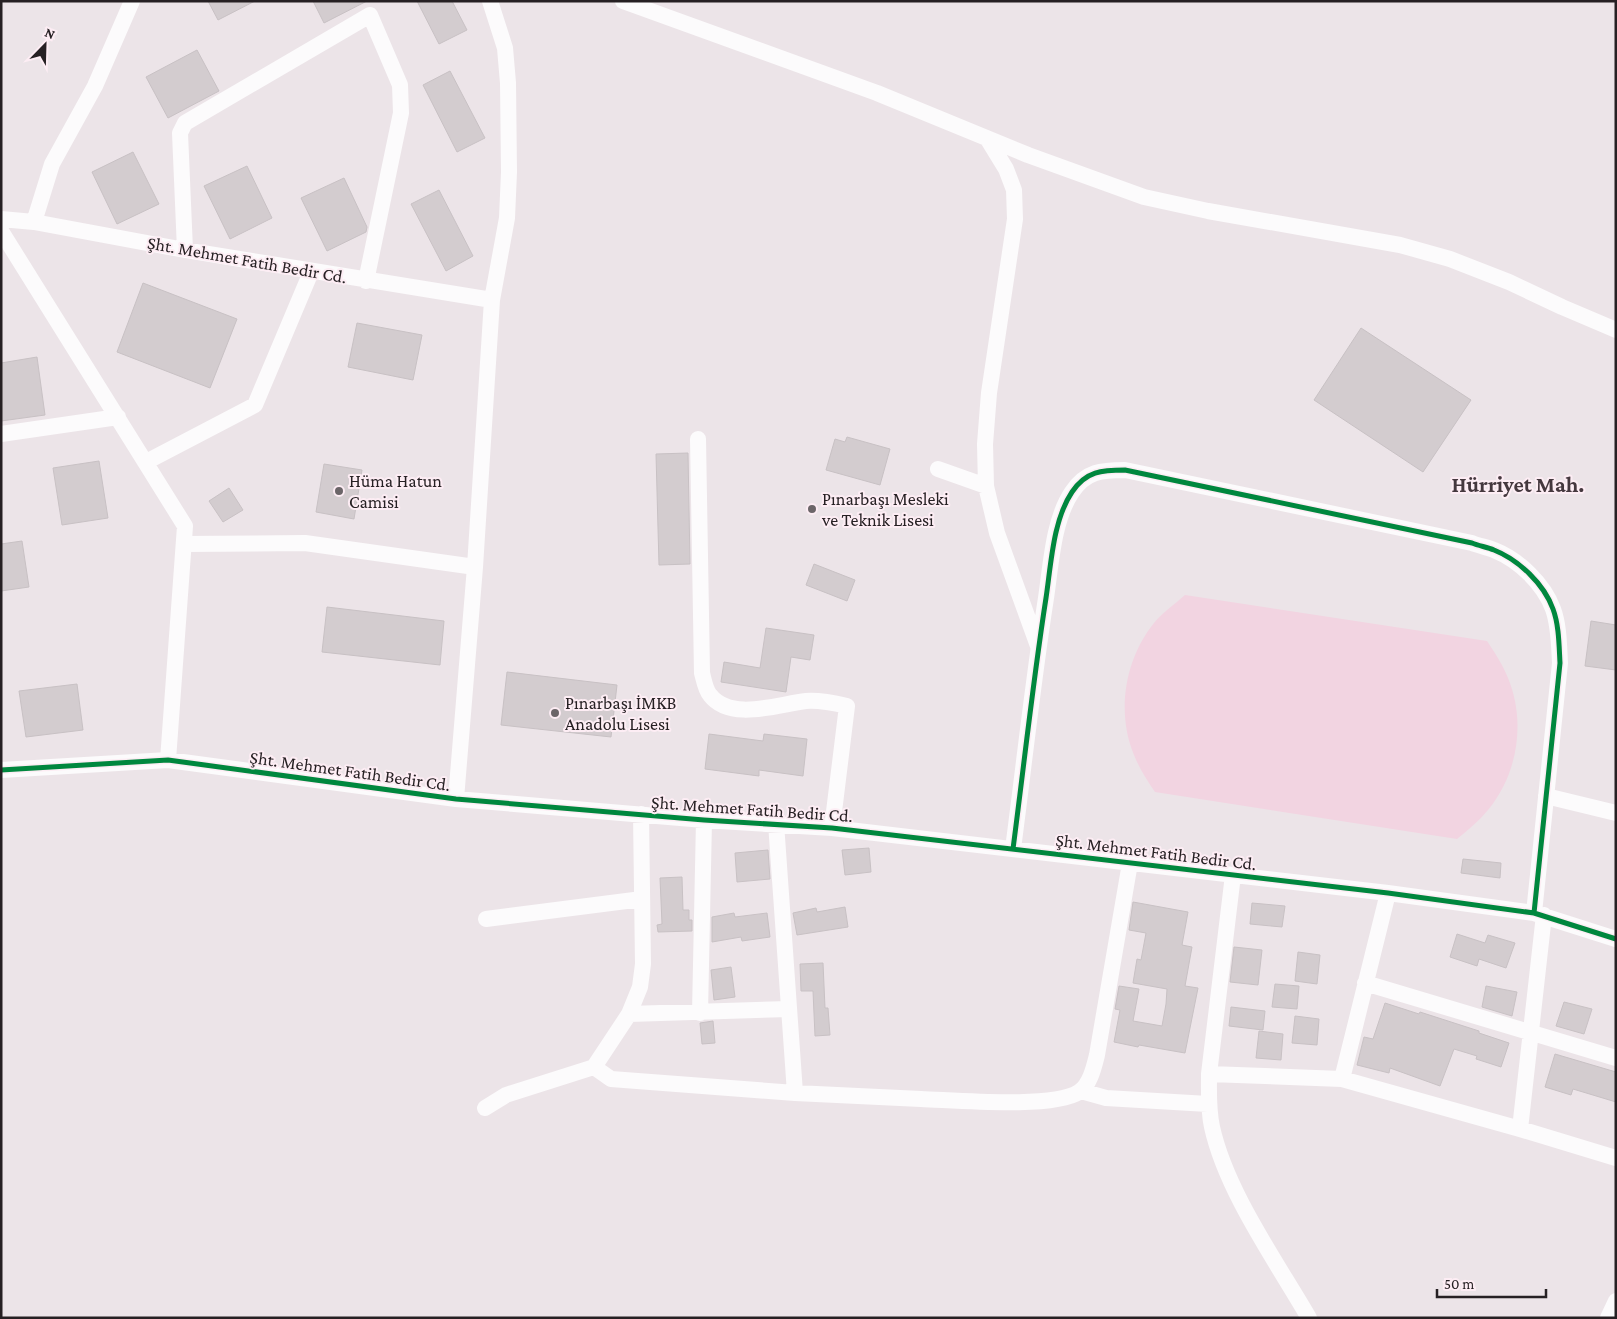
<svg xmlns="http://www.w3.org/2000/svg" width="1617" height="1319" viewBox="0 0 1617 1319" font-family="'Crimson Pro',serif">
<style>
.green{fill:#f2d4e1}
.building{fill:#d3cccf;stroke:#c8c1c4}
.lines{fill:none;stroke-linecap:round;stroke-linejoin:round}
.minor{stroke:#fcfbfc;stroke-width:16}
.cycleway-casing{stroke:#fdedf4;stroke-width:8}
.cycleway{stroke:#00873e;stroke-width:5}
.poi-dot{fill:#6b6568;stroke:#fdedf4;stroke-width:2}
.labels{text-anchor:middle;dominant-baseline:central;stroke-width:4;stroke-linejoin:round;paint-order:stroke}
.street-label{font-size:18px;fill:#262023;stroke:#fdedf4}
.poi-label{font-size:18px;fill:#262023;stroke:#fdedf4;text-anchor:start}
.district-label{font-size:22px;font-weight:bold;fill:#45383e;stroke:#fdedf4}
</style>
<rect width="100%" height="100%" fill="#ece4e8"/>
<path class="green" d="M1185,595L1487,641C1495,653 1503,665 1508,678C1526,721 1518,774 1488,810C1479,821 1468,830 1457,839L1155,792C1147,780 1139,768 1134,755C1116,712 1125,659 1154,623C1163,612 1175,604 1185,595Z"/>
<path class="building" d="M208,1H255L218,20Z
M313,1H367L324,23Z
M417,1H452L467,30L439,44Z
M197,50L219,91L168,118L146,77Z
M450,71L485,138L457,152L423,85Z
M133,152L159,204L117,224L92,172Z
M247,166L272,218L230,239L204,186Z
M344,178L367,227L366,232L327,251L301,198Z
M439,190L473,256L446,271L411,204Z
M143,283L237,319L210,388L117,352Z
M357,323L422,335L413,380L348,367Z
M1361,328L1471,400L1423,472L1314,400Z
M37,357L45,415L1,421V363Z
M847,437L890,449L880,485L826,470L835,439L845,442Z
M688,453L690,564L659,565L656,454Z
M99,461L108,518L62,525L53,468Z
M324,464L362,470L354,519L316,512Z
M229,488L243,510L223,522L209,501Z
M22,541L29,587L1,591V544Z
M814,564L855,580L847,601L806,585Z
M327,607L444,621L440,665L322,652Z
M1591,621L1616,625V670L1585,666Z
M766,628L814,635L810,660L791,657L786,692L721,682L724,662L760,668Z
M507,672L617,685L611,737L501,725Z
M77,684L83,730L26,737L19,691Z
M709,734L763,741L764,734L807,739L803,776L759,770V776L705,769Z
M869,848L871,872L845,875L842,850Z
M768,850L770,879L737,882L735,853Z
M1463,859L1501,863L1500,878L1461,873Z
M682,877L683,910H689V920H692V931L658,932L657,925L662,924L660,878Z
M1133,902L1188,912L1182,945L1192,947L1185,986L1198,988L1185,1053L1139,1045L1138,1047L1114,1042L1120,1010L1115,1009L1119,986L1139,989L1133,1021L1162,1026L1166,1004L1167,989L1133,983L1137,959L1141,960L1146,933L1129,930Z
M1252,903L1285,906L1282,927L1250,924Z
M845,907L848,927L797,935L793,913L816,908L817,912Z
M734,913L735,917L767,913L770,937L742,941L741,937L712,942V917Z
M1457,934L1485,943L1488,935L1515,943L1506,968L1479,959L1477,966L1450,957Z
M1234,947L1262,950L1258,985L1230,982Z
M1298,952L1320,955L1317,984L1295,981Z
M823,963L825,1008H828L830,1035L815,1036L813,991H801L800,964Z
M731,967L735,997L714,1000L711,970Z
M1275,984L1299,986L1297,1009L1272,1007Z
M1486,986L1517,992L1512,1016L1482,1007Z
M1564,1002L1592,1009L1584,1034L1556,1026Z
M1385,1003L1419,1014L1420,1012L1479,1031V1033L1509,1043L1501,1067L1476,1059L1477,1056L1454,1049L1440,1086L1390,1068L1389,1073L1357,1065L1364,1037L1373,1039Z
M1231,1007L1265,1011L1263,1030L1229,1026Z
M1295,1016L1319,1019L1317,1045L1292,1043Z
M713,1021L715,1043L702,1044L700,1023Z
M1259,1031L1283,1034L1281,1060L1256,1058Z
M1555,1054L1616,1072V1102L1573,1089L1571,1095L1545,1087Z"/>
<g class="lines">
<path class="minor" d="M623,1L877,93L1028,155L1144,197L1208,211L1400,245L1450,259L1509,282L1562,307L1616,330
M987,138L1006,169L1014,190L1015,219L989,393L985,444L986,486L997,533L1038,646
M1,219L34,222L185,250L492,300
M34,222L52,164L95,86L132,1
M1,231L185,526L168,760
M185,250L180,133L185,123L370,15L400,85L401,113L366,281
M1,434L118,417
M698,439L702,673C704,680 705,689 710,695C731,722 778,704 806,701C820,700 834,703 847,706L832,828
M146,462L255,405L311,272
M938,469L986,486
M184,544L305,543L475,567
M1,770L168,760L456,799L704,820L832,828L1388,893L1534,913L1616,939
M1546,796L1616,813
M456,799L475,567L492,300L507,218L509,172L508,83L505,48L490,1
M776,823L795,1093C837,1095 879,1097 921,1099C954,1100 1053,1109 1079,1092C1090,1085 1094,1067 1097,1055L1130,863
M1013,849C1024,765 1033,681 1046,598C1051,565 1053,520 1072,492C1086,471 1102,470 1125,470L1472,543C1479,546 1487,547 1494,550C1519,560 1544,584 1553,609C1559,625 1559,645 1560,663L1534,913
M1233,875L1209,1074C1209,1092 1208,1109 1212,1127C1226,1191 1276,1261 1309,1318
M486,919L642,899
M1365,983L1616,1058
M700,1013L704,820
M629,1014L789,1009
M594,1067L611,1079L795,1093
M1209,1074L1342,1079L1520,1129L1616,1158
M1342,1079L1388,893
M1081,1091L1106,1098L1208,1104
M485,1108L506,1095L594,1067L629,1014L640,987L643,964L641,814
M1520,1129L1544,915
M1608,1318L1616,1301"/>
<defs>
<path id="cycleway" d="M1,770L168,760L456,799L704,820L832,828L1388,893L1534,913L1616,939
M1013,849C1024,765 1033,681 1046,598C1051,565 1053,520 1072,492C1086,471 1102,470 1125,470L1472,543C1479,546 1487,547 1494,550C1519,560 1544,584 1553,609C1559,625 1559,645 1560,663L1534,913"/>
</defs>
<use href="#cycleway" class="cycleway-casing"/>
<use href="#cycleway" class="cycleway"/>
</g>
<g class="poi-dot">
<circle cx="339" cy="491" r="5"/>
<circle cx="812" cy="509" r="5"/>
<circle cx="555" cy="713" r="5"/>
</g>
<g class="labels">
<g class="street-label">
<text transform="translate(247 260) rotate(10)">Şht. Mehmet Fatih Bedir Cd.</text>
<text transform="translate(350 771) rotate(8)">Şht. Mehmet Fatih Bedir Cd.</text>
<text transform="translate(752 809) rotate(4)">Şht. Mehmet Fatih Bedir Cd.</text>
<text transform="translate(1156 852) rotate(7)">Şht. Mehmet Fatih Bedir Cd.</text>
</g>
<g class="poi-label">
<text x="349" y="481">Hüma Hatun<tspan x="349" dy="21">Camisi</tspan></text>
<text x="822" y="499">Pınarbaşı Mesleki<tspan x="822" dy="21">ve Teknik Lisesi</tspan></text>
<text x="565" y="703">Pınarbaşı İMKB<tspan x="565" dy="21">Anadolu Lisesi</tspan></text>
</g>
<g class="district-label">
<text x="1518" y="484">Hürriyet Mah.</text>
</g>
</g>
<rect width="1617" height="1319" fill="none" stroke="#262023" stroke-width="5"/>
<g transform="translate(45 45) rotate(23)" stroke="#fdedf4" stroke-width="4" paint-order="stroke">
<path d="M0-4L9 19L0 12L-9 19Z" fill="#262023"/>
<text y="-8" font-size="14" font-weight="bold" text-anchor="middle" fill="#262023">N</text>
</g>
<path d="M1437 1289v8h109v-8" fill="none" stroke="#262023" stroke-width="2.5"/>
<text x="1444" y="1289" font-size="15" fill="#262023" stroke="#fdedf4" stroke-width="4" paint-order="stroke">50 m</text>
</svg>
